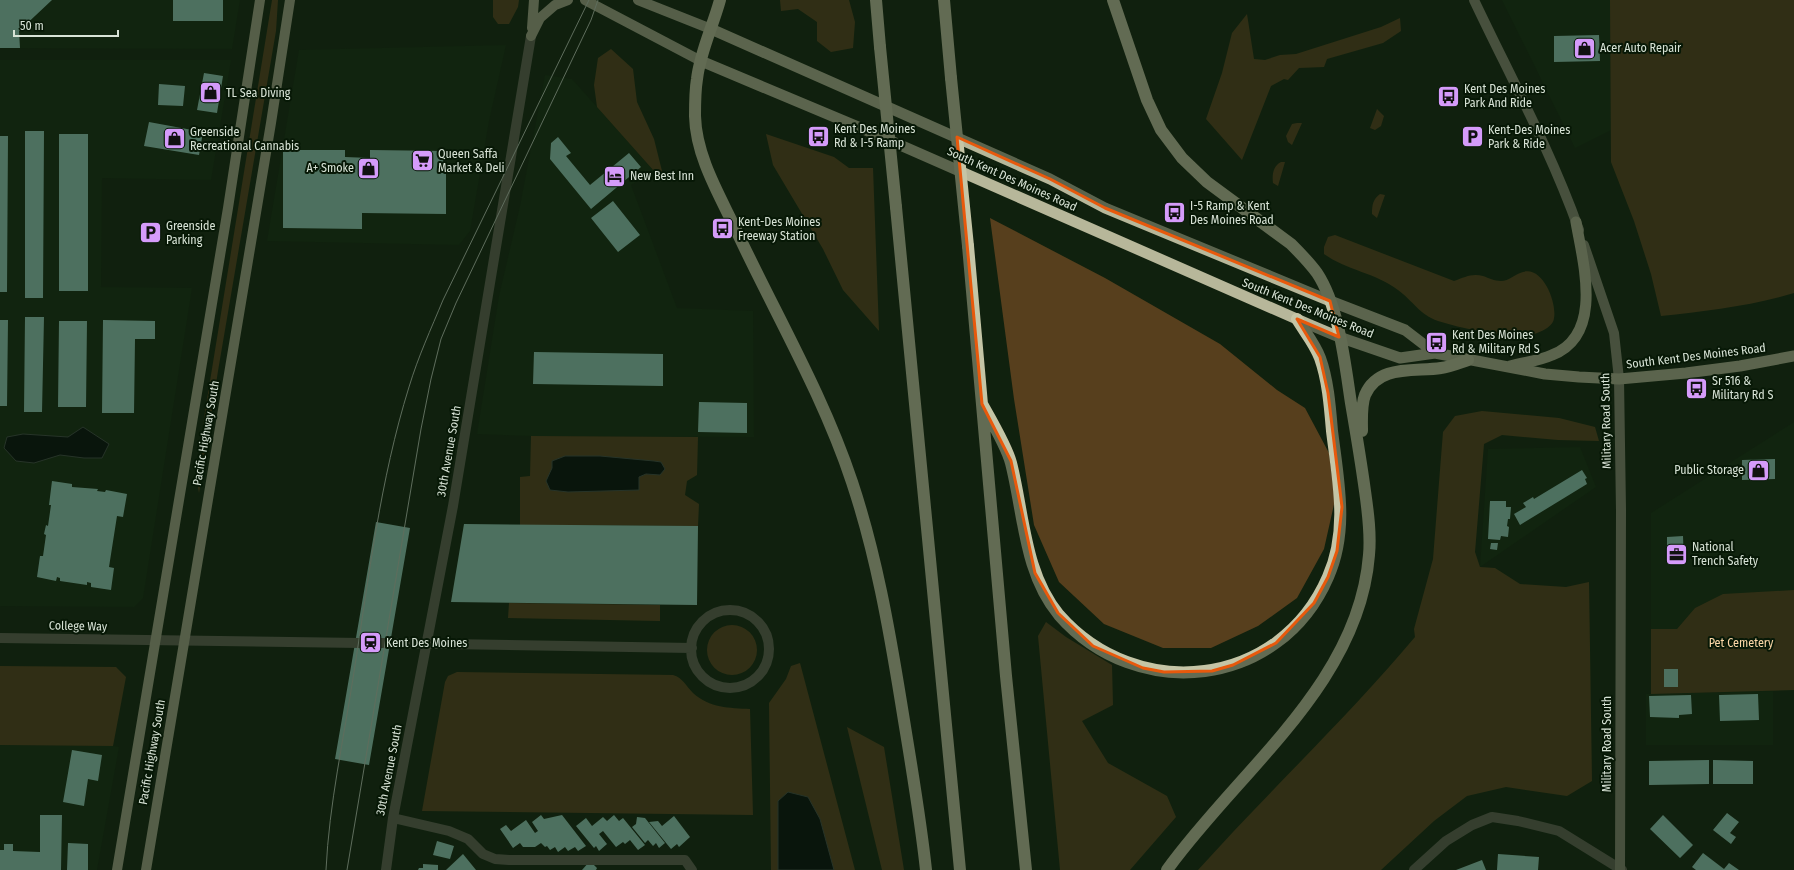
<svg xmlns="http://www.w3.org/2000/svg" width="1794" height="870" viewBox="0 0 1794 870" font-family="'Fira Sans Condensed',sans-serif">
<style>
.built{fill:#122810}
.green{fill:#573f1d}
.water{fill:#00080a;stroke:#414a47}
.building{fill:#98d1c1}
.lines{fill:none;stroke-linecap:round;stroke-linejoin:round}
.minor-tunnel{stroke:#2e3e2c;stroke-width:10;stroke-dasharray:10 5;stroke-linecap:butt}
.minor{stroke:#626256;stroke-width:10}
.secondary{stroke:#8a8a76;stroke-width:10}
.primary{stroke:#a9a98f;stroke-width:10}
.trunk{stroke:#b7b79a;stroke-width:11}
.motorway{stroke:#c5c5a6;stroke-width:12}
.tram{stroke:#bdc9bb;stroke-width:1}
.motorway-bridge{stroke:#c5c5a6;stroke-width:12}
.marked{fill:none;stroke:#e8590c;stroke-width:3;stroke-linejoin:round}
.labels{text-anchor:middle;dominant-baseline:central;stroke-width:4;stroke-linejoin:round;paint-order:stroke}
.poi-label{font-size:12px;fill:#d8e3d6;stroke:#071806;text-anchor:start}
.street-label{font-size:12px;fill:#d8e3d6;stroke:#071806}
.park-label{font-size:12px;fill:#fdd8a8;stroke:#071806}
</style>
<rect width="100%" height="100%" fill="#10210e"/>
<path class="built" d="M0,0H240L232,49L0,48Z
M1502,0H1610L1611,130L1575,148Z
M506,45L489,121L470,231L459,245L267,241L299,50Z
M0,60H231L211,180L102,178L101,287L192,288L143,598L134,607L0,606Z
M545,75L572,79L654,171L631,185L677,308L753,311L754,437L531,436L477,434L499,296L520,206Z
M1794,422V590L1723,595L1695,608L1677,629H1651V513Z
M1580,447L1596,487L1480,567L1488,449Z
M1773,691V745H1646V694Z
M0,745L113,746L119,747L97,870H0Z"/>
<path class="green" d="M272,0H278L276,31L218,371L199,493L198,487L204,418Z
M493,0H519L518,7L509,24H498L493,17Z
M780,0H849L855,22L853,48L831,52L817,41V22L798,9L781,11Z
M1610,0H1794V293C1751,306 1705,311 1661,316L1651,274L1634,221L1611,162Z
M1247,14L1254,59L1265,60L1280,55L1296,54L1381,27L1400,18L1401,31L1383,43L1327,59L1324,67L1299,68L1288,80L1284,79L1271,86L1242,160L1206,119L1222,73L1232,33Z
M611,49L633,69L637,102L654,139L663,175L654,171L597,107L594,85L598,58Z
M1377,109L1384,116L1381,126L1375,130L1370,128Z
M1297,123H1302L1292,145L1288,142L1286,136L1292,124Z
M766,134L834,157L849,168H873L879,331L843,290L823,249L773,165Z
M1281,162H1285L1278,186L1273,183C1272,175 1273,166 1281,162Z
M1380,194L1385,195L1377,218L1372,214C1372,205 1373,199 1380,194Z
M990,218L1105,278L1220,344L1277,390L1305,408L1329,453L1335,500L1324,549L1297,598L1258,626L1211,648H1163L1104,624L1059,582L1034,525L1014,399Z
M1335,235L1454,281C1465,277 1472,273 1483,276C1489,278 1494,281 1501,281C1509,281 1515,274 1523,272C1543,266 1557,303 1554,318C1553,330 1529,337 1519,336C1493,334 1463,329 1438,321C1420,315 1412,300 1398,290C1376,273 1346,270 1324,254V247L1328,237Z
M1482,411L1559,418L1595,427L1599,441L1558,440L1502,435L1484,444L1475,552L1480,567L1495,568L1520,584L1566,587L1589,582L1592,781L1567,796L1506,787L1467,796L1434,821L1381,870H1198C1269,791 1347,718 1415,637L1414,629L1433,559L1443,432L1455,416Z
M531,436L698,437L697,475L687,481L685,495L699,504L698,526L520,525V477L530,476Z
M1794,590V690L1651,694V629H1677L1695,608L1723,594Z
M509,603L660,605V621L508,618Z
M1046,622L1066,637L1112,665L1113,705L1082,721L1108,763L1167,796L1176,817L1130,870H1060L1038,636Z
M707 650a25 25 0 1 1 50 0a25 25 0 1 1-50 0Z
M800,663L855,870H771L769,703L786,679L791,666Z
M0,666L116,667L126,677L113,746L0,745Z
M457,672L673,675C683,678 686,686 693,693C710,708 729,708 750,709L753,815L422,811L445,682L448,676Z
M847,727L884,747L904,870H882Z"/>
<path class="water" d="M83,427L109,444L102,458H84L60,455L34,463L16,461L4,448L7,437L23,434L68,437Z
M565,456H600L654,461L661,462L665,469L660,475L646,474L639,477V490L568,492L550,490L546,481L552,468V461Z
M788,792L808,797L820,819L834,870H778V801Z"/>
<path class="building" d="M0,0H52L19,31L20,48H0Z
M173,0H223V21H173Z
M1599,35L1600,61L1554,62V36Z
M204,73L223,76L217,113L197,110Z
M159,84L185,86L183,106L158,105Z
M149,122L203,132L199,155L144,146Z
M25,131H44L43,298H25Z
M59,134H88V291H59Z
M0,136H8L7,292H0Z
M558,137L571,153L566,156L590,185L629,153L641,167L591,209L550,159L551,143Z
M283,150H345V157L370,158V150L446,151V214L362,213V229L283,228Z
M613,201L640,235L618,252L591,218Z
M25,317H44L42,412H24Z
M0,320H8L7,406H0Z
M103,320L155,321V339H135L134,413H102Z
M59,321H87L86,407H58Z
M534,352L663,354V386L533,384Z
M699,402L747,403V433L698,432Z
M1775,459V479L1742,480V460Z
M1582,470L1587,478L1585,479L1587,484L1520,525L1514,514L1526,507L1523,503L1533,497L1534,499Z
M52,481L72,484V487L98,489L97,491L105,492L106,490L127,494L123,517L117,516L109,567L114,568L111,590L91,587V583L87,582V585L60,581V578L57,577L56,581L37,577L40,556H43L46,535L44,534L46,525L48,526L51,505H49Z
M1490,501H1506V507H1511L1510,519H1508L1507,526L1509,527L1508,537L1501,536L1500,540L1488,539Z
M376,522L410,528L369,765L335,759Z
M464,524L698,526L697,605L451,602Z
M1683,536L1684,563L1667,564V537Z
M1491,543H1498L1497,550L1490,549Z
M1664,669H1678V687H1664Z
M1758,694L1759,720L1720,721L1719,695Z
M1691,695L1692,714L1679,715V718L1650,717L1649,696Z
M72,750L102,755L98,781L88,779L84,806L63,802Z
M1709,760V784L1649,785V761Z
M1713,760L1753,761V784H1713Z
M1727,813L1739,822L1730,833L1736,837L1731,844L1713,830Z
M40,815H62L61,870H0V850H4V844H13V851L40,852Z
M541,815L544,819L562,815L586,846L578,851L575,847L568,851L565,847L558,852L555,847L550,850L547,846L545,847L541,843L535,847H523L520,843L513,848L500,829L506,825L511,831L526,820L535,833L538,831L532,822Z
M614,815L619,821L623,818L645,845L638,850L630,840L625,844L623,842L616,847L603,831L599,834L607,844L599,851L596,846L594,848L576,826L586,818L592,826L603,817L607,821Z
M1663,815L1693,845L1680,858L1650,829Z
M674,816L690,837L679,847L677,844L671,849L649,822L658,821L662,826Z
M637,817L645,818L665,843L659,848L656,843L653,846L648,840L645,843L632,827L636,824Z
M437,841L454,846L450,859L433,855Z
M68,843L88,844V870H67Z
M1703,853L1724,869L1729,863L1739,870H1696L1692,867Z
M463,854L476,870H446Z
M1498,854L1539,857L1538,870H1497Z
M1482,860L1486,870H1456Z
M590,861L597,868L596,870H582Z
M423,864L438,865V870H418L419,868H423Z"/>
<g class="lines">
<path class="minor-tunnel" d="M361,643H381"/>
<path class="minor" d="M691 649a39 39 0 1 1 78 0a39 39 0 1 1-78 0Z
M0,638L361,643
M381,643L692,648
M393,818L449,831L468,839L483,854L495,859L509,860H685L692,870
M386,870L393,818L453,506L531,36
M1414,870L1446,841L1472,825L1492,817L1518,821L1559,831L1622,870"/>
<path class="secondary" d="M1474,0C1510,76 1551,151 1579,230
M1584,245L1614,333L1619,379L1621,510L1620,870"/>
<path class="primary" d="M585,0L701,61
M638,0L711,29
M532,28L534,0
M531,36L540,18L555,5L568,0
M117,870L228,208L260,0
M146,870L271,123L290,0"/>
<path class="trunk" d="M711,29L1050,179L1105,208L1330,301L1405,330L1435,353
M701,61L875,134L1308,324L1339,337L1400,358L1435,353L1545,374L1579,377L1619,379L1686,373L1740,366L1794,356
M1510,366C1524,362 1539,361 1552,355C1604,335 1583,263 1576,222"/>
<path class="motorway" d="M720,0C713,26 700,52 697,79C695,91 695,104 695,116C696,157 720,196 737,232C776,315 823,395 852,482C876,554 889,628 901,702C910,758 920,814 926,870
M876,0L880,47
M944,0L951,78
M1113,0L1147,100L1161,130L1182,158L1207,182L1291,244C1300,253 1309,262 1317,273C1339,306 1345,364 1351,403C1356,432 1361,462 1365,491C1368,512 1371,534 1369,555C1359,684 1238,771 1167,870
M896,207L960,870
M968,246L1006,676L1026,870
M982,404C991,420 1007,447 1011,463C1024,514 1024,573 1059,615C1137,704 1280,688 1328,577C1349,530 1338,480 1332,431C1330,407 1328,380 1320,358C1315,344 1304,331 1297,319
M1362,431C1362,420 1361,405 1365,395C1378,364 1415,372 1441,368C1450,367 1459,363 1468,360"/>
<path class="tram" d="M326,870C329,804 344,738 354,672C369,577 380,480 409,387C418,357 431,329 443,300L589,0
M347,870L421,429L431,379L441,339L456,303L591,20L598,0"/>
<path class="motorway-bridge" d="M880,47L896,207
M951,78L968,246"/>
</g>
<path d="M0 0H1794V870H0ZM957,137L1050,179L1105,208L1330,301L1339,337L1297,319L1320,357L1328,393L1342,507L1337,551L1328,577L1314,603L1276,643L1233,665L1212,671L1164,672L1143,668L1093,646L1058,613L1035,573L1011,461L982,404Z" fill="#10210e" fill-opacity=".55" fill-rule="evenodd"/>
<path class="marked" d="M957,137L1050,179L1105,208L1330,301L1339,337L1297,319L1320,357L1328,393L1342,507L1337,551L1328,577L1314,603L1276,643L1233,665L1212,671L1164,672L1143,668L1093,646L1058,613L1035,573L1011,461L982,404Z"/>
<defs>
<symbol id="shop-square" viewBox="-11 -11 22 22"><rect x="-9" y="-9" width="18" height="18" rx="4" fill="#d59bfa" stroke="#071806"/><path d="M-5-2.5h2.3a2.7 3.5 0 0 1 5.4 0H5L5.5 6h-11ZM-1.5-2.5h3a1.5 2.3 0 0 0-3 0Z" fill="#111"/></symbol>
<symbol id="bus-square" viewBox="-11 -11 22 22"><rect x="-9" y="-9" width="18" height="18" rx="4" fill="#d59bfa" stroke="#071806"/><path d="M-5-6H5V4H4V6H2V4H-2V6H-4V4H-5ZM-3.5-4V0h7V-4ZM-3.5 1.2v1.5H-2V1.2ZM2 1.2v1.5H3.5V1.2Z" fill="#111"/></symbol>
<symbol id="parking-square" viewBox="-11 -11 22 22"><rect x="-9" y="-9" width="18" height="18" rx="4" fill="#d59bfa" stroke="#071806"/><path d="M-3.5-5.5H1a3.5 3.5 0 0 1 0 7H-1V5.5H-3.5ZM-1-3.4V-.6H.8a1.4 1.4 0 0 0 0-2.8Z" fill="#111"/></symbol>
<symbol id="supermarket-square" viewBox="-11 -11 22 22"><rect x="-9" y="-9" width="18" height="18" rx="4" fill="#d59bfa" stroke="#071806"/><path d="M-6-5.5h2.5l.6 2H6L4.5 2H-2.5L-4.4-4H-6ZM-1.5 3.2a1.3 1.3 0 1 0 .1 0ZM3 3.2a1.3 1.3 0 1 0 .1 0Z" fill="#111"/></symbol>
<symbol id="hotel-square" viewBox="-11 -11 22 22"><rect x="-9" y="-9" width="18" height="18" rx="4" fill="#d59bfa" stroke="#071806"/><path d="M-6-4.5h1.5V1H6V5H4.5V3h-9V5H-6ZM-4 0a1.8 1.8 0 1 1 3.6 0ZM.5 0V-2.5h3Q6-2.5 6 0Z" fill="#111"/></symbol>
<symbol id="office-square" viewBox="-11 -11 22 22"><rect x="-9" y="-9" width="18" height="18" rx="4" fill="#d59bfa" stroke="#071806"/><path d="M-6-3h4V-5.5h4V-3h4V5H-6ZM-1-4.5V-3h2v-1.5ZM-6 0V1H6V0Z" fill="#111"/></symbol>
<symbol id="station-square" viewBox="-11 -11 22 22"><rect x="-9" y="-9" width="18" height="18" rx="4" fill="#d59bfa" stroke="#071806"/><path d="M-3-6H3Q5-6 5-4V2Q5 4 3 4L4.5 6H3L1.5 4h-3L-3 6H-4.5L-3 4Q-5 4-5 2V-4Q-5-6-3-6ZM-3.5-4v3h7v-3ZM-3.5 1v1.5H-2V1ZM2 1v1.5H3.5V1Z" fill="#111"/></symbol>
</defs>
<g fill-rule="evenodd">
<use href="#shop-square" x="1572" y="36" width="25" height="25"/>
<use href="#shop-square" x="198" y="80" width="25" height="25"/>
<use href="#bus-square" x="1436" y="84" width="25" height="25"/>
<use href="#bus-square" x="806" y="124" width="25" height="25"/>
<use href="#parking-square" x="1460" y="124" width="25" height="25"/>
<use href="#shop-square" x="162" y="126" width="25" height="25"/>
<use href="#supermarket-square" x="410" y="148" width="25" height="25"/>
<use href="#shop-square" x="356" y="156" width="25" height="25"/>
<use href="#hotel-square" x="602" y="164" width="25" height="25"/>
<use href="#bus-square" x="1162" y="200" width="25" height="25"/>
<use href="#bus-square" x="710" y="216" width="25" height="25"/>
<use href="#parking-square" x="138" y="220" width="25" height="25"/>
<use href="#bus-square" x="1424" y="330" width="25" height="25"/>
<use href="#bus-square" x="1684" y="376" width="25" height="25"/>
<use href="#shop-square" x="1746" y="458" width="25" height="25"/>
<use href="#office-square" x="1664" y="542" width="25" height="25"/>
<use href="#station-square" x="358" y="630" width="25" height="25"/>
</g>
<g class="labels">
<g class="poi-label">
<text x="1600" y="48">Acer Auto Repair</text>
<text x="1464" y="89">Kent Des Moines<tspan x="1464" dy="14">Park And Ride</tspan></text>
<text x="226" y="93">TL Sea Diving</text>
<text x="834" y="129">Kent Des Moines<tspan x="834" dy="14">Rd &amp; I-5 Ramp</tspan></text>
<text x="1488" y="130">Kent-Des Moines<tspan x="1488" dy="14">Park &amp; Ride</tspan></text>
<text x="190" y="132">Greenside<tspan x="190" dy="14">Recreational Cannabis</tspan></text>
<text x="438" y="154">Queen Saffa<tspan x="438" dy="14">Market &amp; Deli</tspan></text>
<text x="354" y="168" text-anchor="end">A+ Smoke</text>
<text x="630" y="176">New Best Inn</text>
<text x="1190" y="206">I-5 Ramp &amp; Kent<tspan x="1190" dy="14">Des Moines Road</tspan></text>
<text x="738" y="222">Kent-Des Moines<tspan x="738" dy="14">Freeway Station</tspan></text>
<text x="166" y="226">Greenside<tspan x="166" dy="14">Parking</tspan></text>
<text x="1452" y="335">Kent Des Moines<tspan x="1452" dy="14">Rd &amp; Military Rd S</tspan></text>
<text x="1712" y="381">Sr 516 &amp;<tspan x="1712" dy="14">Military Rd S</tspan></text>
<text x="1744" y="470" text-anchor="end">Public Storage</text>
<text x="1692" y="547">National<tspan x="1692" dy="14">Trench Safety</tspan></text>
<text x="386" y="643">Kent Des Moines</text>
</g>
<g class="street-label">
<text transform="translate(1012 179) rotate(24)">South Kent Des Moines Road</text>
<text transform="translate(1308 308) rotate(22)">South Kent Des Moines Road</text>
<text transform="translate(1696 356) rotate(-7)">South Kent Des Moines Road</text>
<text transform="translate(1606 421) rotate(-91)">Military Road South</text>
<text transform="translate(206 433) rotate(-80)">Pacific Highway South</text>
<text transform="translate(449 451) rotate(-80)">30th Avenue South</text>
<text transform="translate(78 626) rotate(1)">College Way</text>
<text transform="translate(1607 744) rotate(-90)">Military Road South</text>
<text transform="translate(152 752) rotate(-80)">Pacific Highway South</text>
<text transform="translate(389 770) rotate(-79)">30th Avenue South</text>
</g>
<g class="park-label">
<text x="1741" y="643">Pet Cemetery</text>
</g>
</g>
<path d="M14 30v6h104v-6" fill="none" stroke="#d8e3d6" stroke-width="2"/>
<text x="20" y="30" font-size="12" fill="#d8e3d6" stroke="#071806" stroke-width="3" paint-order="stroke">50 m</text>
</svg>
